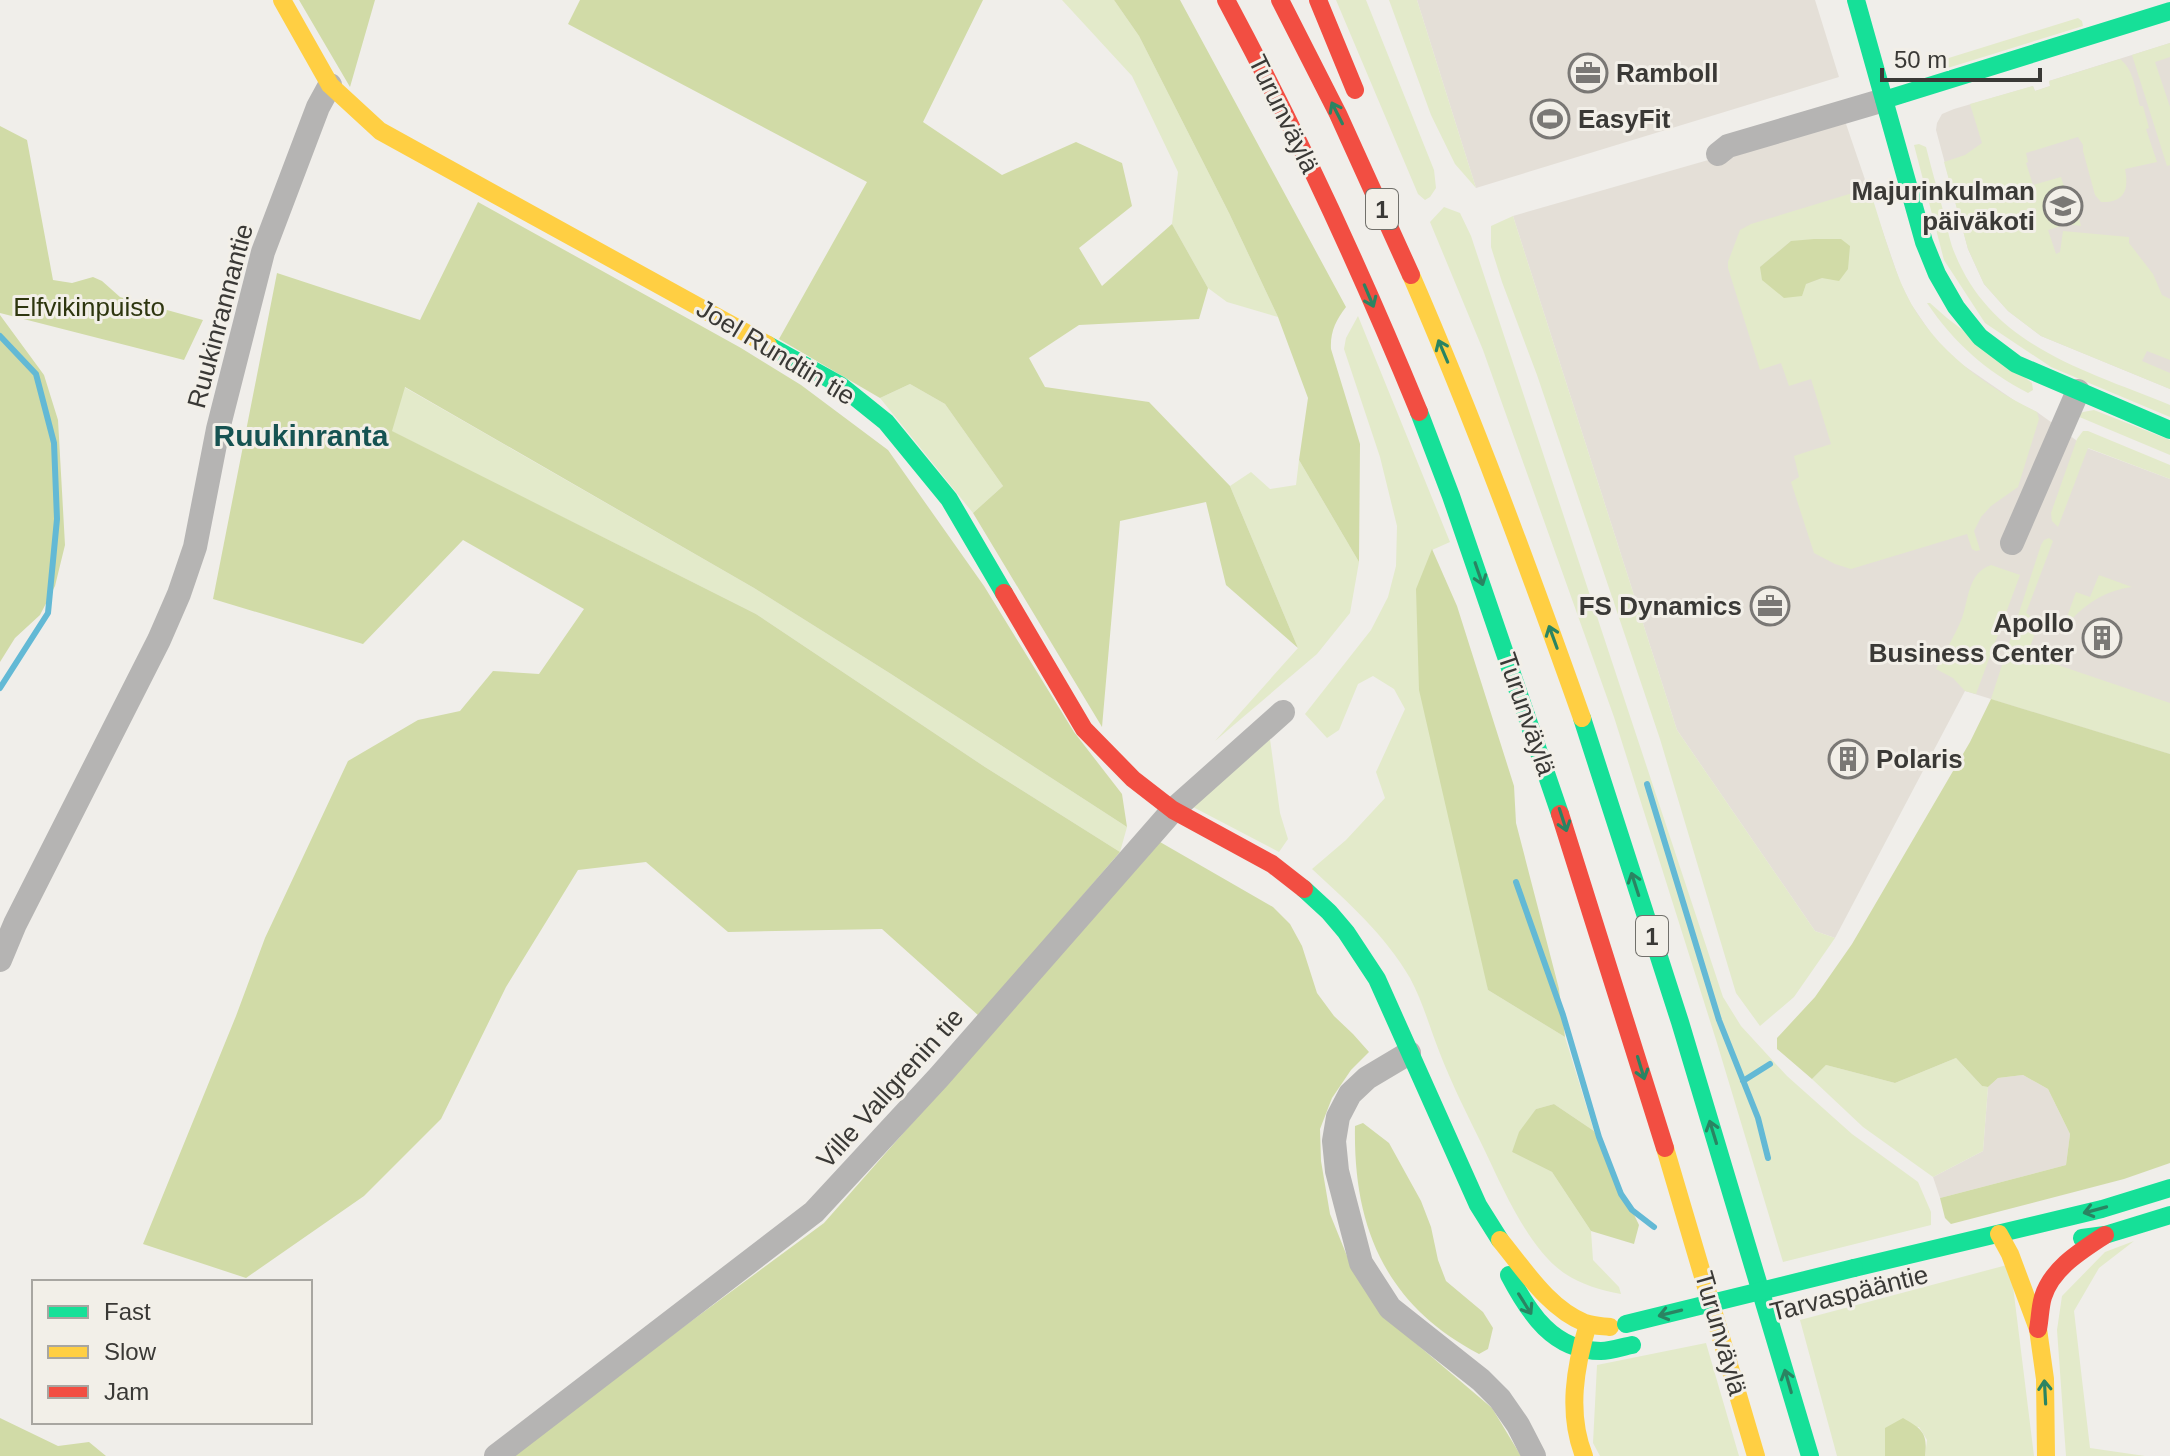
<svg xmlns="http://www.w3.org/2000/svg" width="2170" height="1456" viewBox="0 0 2170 1456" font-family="Arial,sans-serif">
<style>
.built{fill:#e4dfd7}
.green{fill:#e3eaca;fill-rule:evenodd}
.forest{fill:#d1dba7}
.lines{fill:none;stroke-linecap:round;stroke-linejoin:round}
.stream{stroke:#63b9d5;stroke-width:6}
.street{stroke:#b5b4b3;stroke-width:24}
.fast{stroke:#16e098;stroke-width:18}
.slow{stroke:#ffcf43;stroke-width:18}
.jam{stroke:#f24e42;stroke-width:18}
.fast-bridge{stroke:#16e098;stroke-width:18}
.oneway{stroke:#2a8462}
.labels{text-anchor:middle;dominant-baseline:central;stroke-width:6;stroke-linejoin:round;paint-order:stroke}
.shield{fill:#f2efe8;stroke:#71706b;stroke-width:2}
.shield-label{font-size:24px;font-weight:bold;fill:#3a3936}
.poi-label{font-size:26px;font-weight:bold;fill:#3a3936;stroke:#f2efe8;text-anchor:start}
.street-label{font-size:26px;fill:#3a3936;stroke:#f2efe8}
.park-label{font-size:26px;fill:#2e360f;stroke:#f2efe8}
.quarter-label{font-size:30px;font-weight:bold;fill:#165352;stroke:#f2efe8}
</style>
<rect width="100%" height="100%" fill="#f0eeea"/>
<path class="built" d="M1417,0H1815L1839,77L1476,188Z
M2170,43V389L2041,336L2008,311L1984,284L1968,249L1936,130L1937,123L1942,114L1954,109L2033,86L2035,91L2050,86L2049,81Z
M1845,121L1900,282L1911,304L1937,342L1960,363L2018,403L2037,412L2087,448L2170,479V754L1965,691L1835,938L1815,931L1677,730L1513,216Z
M2023,1075L2048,1089L2070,1134L2066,1165L1940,1198L1933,1177L1983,1151L1988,1087L1998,1078Z"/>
<path class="green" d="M1062,0H1114L1139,36L1229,213L1278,317L1227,302L1208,288L1172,224L1178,172L1132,76Z
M1336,0H1366L1434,170L1436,188L1430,197L1425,200L1418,194Z
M1389,0H1417L1476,188L1455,164L1431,115Z
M2078,18L2082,21L2083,26L1938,71L1936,65L1939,61Z
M2170,43V57L2155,62L2170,107V165L2167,166L2132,55Z
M2120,59C2134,70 2135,89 2140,106H2143L2149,128L2146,129L2157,162L2125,169C2129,189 2125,203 2101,202L2095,195L2083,151V145L2078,137L2026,153L2028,162L2026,163L2033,185L2061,177L2072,211L2077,210L2081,226L2067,224L2048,230L2056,254L2060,252L2063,231L2129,237V243L2153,274L2162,295L2170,299V360L2147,351L2142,361L2170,373V389L2041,336L2008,311L1984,284L1968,249L1944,162L1965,155L1982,143L1970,104L2033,86L2035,91L2050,86L2049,81Z
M1919,144L1926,147C1932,171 1939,195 1945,218C1948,230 1950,243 1955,254C1993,347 2085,370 2170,405V417L2051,367L1985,323L1944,260L1914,145Z
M1869,188C1880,220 1888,252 1901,283C1926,343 1980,384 2037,412L2039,419L2018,487L1991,506L1981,517L1974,531L1980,550L1976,551L1972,549L1967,534L1851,569L1835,564L1814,553L1791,482L1799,477L1794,456L1831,444L1811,379L1789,386L1781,363L1760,370L1728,268V262L1740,230L1751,224ZM1791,241L1822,278L1806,284L1760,267Z
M1444,207L1460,213L1471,236L1723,997L1741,1026L1787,1076L1852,1134L1918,1182L1931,1212V1225L1783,1262L1717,1043L1614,717L1483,350L1430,222Z
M1513,216L1677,730L1815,931L1835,938L1794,997L1760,1026L1736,993L1660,739L1537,375L1502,282L1491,247V226Z
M1927,303H1930L1947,318L2032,383L2033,390L2028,393C1986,371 1954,343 1927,303Z
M1358,316L1450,542L1432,550L1488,990L1565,1037L1594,1131L1554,1104L1536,1109L1512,1152L1552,1172L1591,1231L1593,1260L1619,1287L1621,1294C1600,1290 1582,1285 1564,1273C1529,1249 1503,1189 1485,1151C1469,1118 1452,1085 1439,1051C1430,1028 1422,1000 1410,978C1385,935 1348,902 1312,869L1346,840L1385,798L1376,772L1405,709L1394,689L1373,676L1358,684L1339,730L1327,738L1305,714L1371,630L1388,597L1396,566L1397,526L1380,457L1344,349L1346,338Z
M910,384L945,404L1003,486L973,513L880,398Z
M404,387L754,588L891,674L1127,827L1120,852L985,767L756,614L391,431Z
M2094,410L2170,440V455L2077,416L2083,412Z
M2083,431H2088L2170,465V479L2088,448L2058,527L2052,521L2051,513L2077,439Z
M1299,460L1359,562L1350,613L1317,654L1215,741L1298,648L1230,486L1251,472L1270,489L1296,485Z
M2049,538L2053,541L2026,613L2039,622L2030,647L2039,650L2037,658L2170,703V754L1991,699L2041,545L2044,540Z
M1991,565L2020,575L1976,694L1965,691L1953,678L1936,669C1944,653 1955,636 1962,618C1969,598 1968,573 1991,565Z
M2099,575L2132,587C2107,590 2088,602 2072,619L2067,617L2076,592L2090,597Z
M1270,739L1280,813L1288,839L1279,852L1193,807Z
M1956,1058L1982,1086L1988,1087L1983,1151L1933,1177L1863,1127L1812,1079L1826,1065L1895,1083Z
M2134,1241L2099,1268L2074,1311L2090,1448L2145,1456H2066L2057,1330L2062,1296L2105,1252Z
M2007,1265L2011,1270L2034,1456H1925L1927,1440L1919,1427L1885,1428V1456H1837L1800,1320Z
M1706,1343L1739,1456H1600L1593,1443L1597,1365Z"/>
<path class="forest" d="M299,0H375L350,87Z
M580,0H983L923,122L1002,175L1076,142L1122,163L1132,206L1079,248L1102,286L1172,224L1208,288L1199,319L1079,325L1029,358L1045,387L1149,402L1230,486L1298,648L1226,585L1206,502L1120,521L1102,727L973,513L1003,486L945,404L910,384L880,398L779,339L867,182L568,24Z
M1114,0H1180L1346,307C1336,320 1330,332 1331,349L1360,444L1359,562L1299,460L1308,398L1278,317L1229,213L1139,36Z
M0,126L27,140L53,280L72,283L93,277L102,281L120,297L203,320L184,360L0,313Z
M478,202L741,348L801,385L888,450L984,586L1074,732L1122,794L1127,827L891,674L754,588L405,387L392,431L756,614L985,767L1120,852L979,1016L882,929L728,932L646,862L578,870L506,987L441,1119L364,1196L246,1278L143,1244L236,1016L265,938L348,761L418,720L460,711L493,671L539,674L584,609L463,540L363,644L213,599L277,273L420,320Z
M1814,239H1841L1850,246L1848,269L1839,281L1822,278L1806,284L1802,296L1784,298L1762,280L1760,267L1791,241Z
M0,315L44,375L58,420L65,545L55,586L40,615L15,638L0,662Z
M1432,549L1457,606L1514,786L1516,823L1559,989L1565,1037L1488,990L1419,690L1416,589Z
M1991,699L2170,754V1163L2124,1179L1951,1224L1945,1218L1940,1198L2066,1165L2070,1134L2048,1089L2023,1075L1998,1078L1988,1087L1982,1086L1956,1058L1895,1083L1826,1065L1812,1079L1777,1049V1038L1815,997L1852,944L1970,742Z
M1160,842L1273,907L1290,924L1302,946L1317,993L1334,1016L1353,1034L1369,1052L1351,1070L1332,1098L1320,1129L1321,1161L1330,1214L1347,1256L1363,1286L1393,1324L1492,1408L1521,1456H511L510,1455L824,1223Z
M1554,1104L1594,1131L1639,1225L1634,1244L1591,1231L1552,1172L1512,1152L1519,1132L1536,1109Z
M1363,1123L1389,1143L1421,1201L1431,1227L1438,1260L1446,1281L1483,1312L1493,1328L1488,1349L1479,1354C1386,1305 1353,1228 1355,1126Z
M0,1418L58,1446L89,1442L106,1456H0Z
M1903,1418C1922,1429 1928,1433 1925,1456H1885V1428Z"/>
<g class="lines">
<path class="stream" d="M0,336L36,374L54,443L57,519L48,613L0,688
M1647,784L1719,1020L1758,1118L1768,1158
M1516,882L1563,1015L1599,1137L1621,1194L1632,1210L1654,1227
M1743,1081L1770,1064"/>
<path class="street" d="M1718,154L1728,146L1884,100
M2012,543L2078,391
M0,960L15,924L159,640L179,594L195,547L218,429L263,252L318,107L330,85
M1409,1053L1367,1078L1350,1094L1338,1117L1334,1141L1337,1171L1361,1263L1390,1308L1481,1380L1500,1399L1518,1425L1534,1456
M496,1456L814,1212L939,1077L1173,810L1283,712"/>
<path class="fast" d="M1856,0L1924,242L1937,274L1956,307L1980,337L2016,364L2170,430
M1884,100L2170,11
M768,345L840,385L886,422L949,499L1004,593
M1419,412L1451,496L1560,814
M1582,718L1680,1022L1810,1456
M1304,889L1329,912L1346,932L1377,979L1478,1205L1500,1240
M2082,1238L2105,1235L2170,1215
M1854,1268L2102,1209L2170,1188
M1509,1275C1529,1313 1553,1351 1601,1351C1611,1351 1622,1347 1632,1345"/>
<path class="slow" d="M282,0L330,85L380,131L768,345
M1411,275C1474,420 1529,569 1582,718
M1665,1148L1756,1456
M1999,1234L2010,1254L2038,1329L2045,1379L2046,1456
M1500,1240C1524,1269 1548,1308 1585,1323C1593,1326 1602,1326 1610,1327
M1584,1456C1567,1413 1575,1367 1588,1324"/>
<path class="jam" d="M1226,0C1298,134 1361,271 1419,412
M1280,0L1338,114L1411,275
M1318,0L1355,90
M1004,593L1084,729L1133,779L1173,810L1272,864L1304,889
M1560,814L1665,1148
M2038,1329C2040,1319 2040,1307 2043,1297C2052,1268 2081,1251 2105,1235"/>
<path class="fast-bridge" d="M1626,1324L1854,1268"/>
</g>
<defs><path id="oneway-shaft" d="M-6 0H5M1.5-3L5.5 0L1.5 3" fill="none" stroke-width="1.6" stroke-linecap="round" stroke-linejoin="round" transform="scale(2)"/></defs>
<g class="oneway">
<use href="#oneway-shaft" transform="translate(1337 113) rotate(-117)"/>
<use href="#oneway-shaft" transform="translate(1369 296) rotate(67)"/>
<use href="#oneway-shaft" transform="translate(1443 351) rotate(-113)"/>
<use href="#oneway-shaft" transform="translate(1479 574) rotate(71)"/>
<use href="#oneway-shaft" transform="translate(1553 637) rotate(-110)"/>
<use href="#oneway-shaft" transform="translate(1563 820) rotate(72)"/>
<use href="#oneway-shaft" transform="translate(1635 884) rotate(-108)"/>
<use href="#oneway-shaft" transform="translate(1641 1068) rotate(73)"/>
<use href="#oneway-shaft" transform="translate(1713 1132) rotate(-107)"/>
<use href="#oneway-shaft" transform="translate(2095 1210) rotate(165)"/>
<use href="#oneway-shaft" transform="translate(1525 1304) rotate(58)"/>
<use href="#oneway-shaft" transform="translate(1670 1313) rotate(166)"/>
<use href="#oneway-shaft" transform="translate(1788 1381) rotate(-106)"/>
<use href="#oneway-shaft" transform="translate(2045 1392) rotate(-93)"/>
</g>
<defs>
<symbol id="office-ring" viewBox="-11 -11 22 22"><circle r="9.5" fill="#f2efe8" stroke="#7a7875" stroke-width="1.5"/><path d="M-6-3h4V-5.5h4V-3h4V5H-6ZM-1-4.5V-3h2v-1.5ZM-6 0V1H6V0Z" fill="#7a7875"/></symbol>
<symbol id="stadium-ring" viewBox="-11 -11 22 22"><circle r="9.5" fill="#f2efe8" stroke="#7a7875" stroke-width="1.5"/><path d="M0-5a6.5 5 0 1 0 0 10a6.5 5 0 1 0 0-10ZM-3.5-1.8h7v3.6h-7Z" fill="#7a7875"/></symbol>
<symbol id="school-ring" viewBox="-11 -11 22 22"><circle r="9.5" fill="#f2efe8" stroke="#7a7875" stroke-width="1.5"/><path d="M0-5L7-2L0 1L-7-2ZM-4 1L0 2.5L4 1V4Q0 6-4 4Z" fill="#7a7875"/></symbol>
<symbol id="building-ring" viewBox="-11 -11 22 22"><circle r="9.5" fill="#f2efe8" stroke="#7a7875" stroke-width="1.5"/><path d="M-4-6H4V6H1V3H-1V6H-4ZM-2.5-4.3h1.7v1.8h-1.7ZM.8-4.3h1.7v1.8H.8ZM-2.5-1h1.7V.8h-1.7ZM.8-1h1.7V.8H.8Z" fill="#7a7875"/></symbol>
</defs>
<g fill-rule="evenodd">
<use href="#office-ring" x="1566" y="51" width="44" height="44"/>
<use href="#stadium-ring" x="1528" y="97" width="44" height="44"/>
<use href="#school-ring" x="2041" y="184" width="44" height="44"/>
<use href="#office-ring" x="1748" y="584" width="44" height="44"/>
<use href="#building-ring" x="2080" y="616" width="44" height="44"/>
<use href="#building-ring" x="1826" y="737" width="44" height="44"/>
</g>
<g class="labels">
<g class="shield">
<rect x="1366" y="189" width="32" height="40" rx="6"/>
<rect x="1636" y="916" width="32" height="40" rx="6"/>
</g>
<g class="shield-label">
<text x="1382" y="209">1</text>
<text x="1652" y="936">1</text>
</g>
<g class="poi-label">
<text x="1616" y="73">Ramboll</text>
<text x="1578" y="119">EasyFit</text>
<text x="2035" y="191" text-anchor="end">Majurinkulman<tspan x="2035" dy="30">päiväkoti</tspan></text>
<text x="1742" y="606" text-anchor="end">FS Dynamics</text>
<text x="2074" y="623" text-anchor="end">Apollo<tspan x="2074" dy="30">Business Center</tspan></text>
<text x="1876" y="759">Polaris</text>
</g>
<g class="street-label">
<text transform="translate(1284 114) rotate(64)">Turunväylä</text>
<text transform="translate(220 316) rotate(-75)">Ruukinrannantie</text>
<text transform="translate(776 352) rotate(31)">Joel Rundtin tie</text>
<text transform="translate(1527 714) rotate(71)">Turunväylä</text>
<text transform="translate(890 1088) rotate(-48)">Ville Vallgrenin tie</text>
<text transform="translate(1849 1293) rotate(-14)">Tarvaspääntie</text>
<text transform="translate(1721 1333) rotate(74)">Turunväylä</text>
</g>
<g class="park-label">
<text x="89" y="307">Elfvikinpuisto</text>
</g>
<g class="quarter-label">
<text x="301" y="435">Ruukinranta</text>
</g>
</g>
<rect x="32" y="1280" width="280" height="144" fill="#f2efe8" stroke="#a8a6a1" stroke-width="2"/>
<rect x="48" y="1306" width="40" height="12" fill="#16e098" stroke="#a8a6a1" stroke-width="2"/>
<text x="104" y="1320" font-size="24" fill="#3a3936">Fast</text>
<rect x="48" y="1346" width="40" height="12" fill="#ffcf43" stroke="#a8a6a1" stroke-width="2"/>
<text x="104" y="1360" font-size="24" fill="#3a3936">Slow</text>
<rect x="48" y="1386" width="40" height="12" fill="#f24e42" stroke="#a8a6a1" stroke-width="2"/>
<text x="104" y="1400" font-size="24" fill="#3a3936">Jam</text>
<path d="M1882 68v12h158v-12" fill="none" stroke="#3a3936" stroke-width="4"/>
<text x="1894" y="68" font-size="24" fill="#3a3936" stroke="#f2efe8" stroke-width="6" paint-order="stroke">50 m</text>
</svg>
